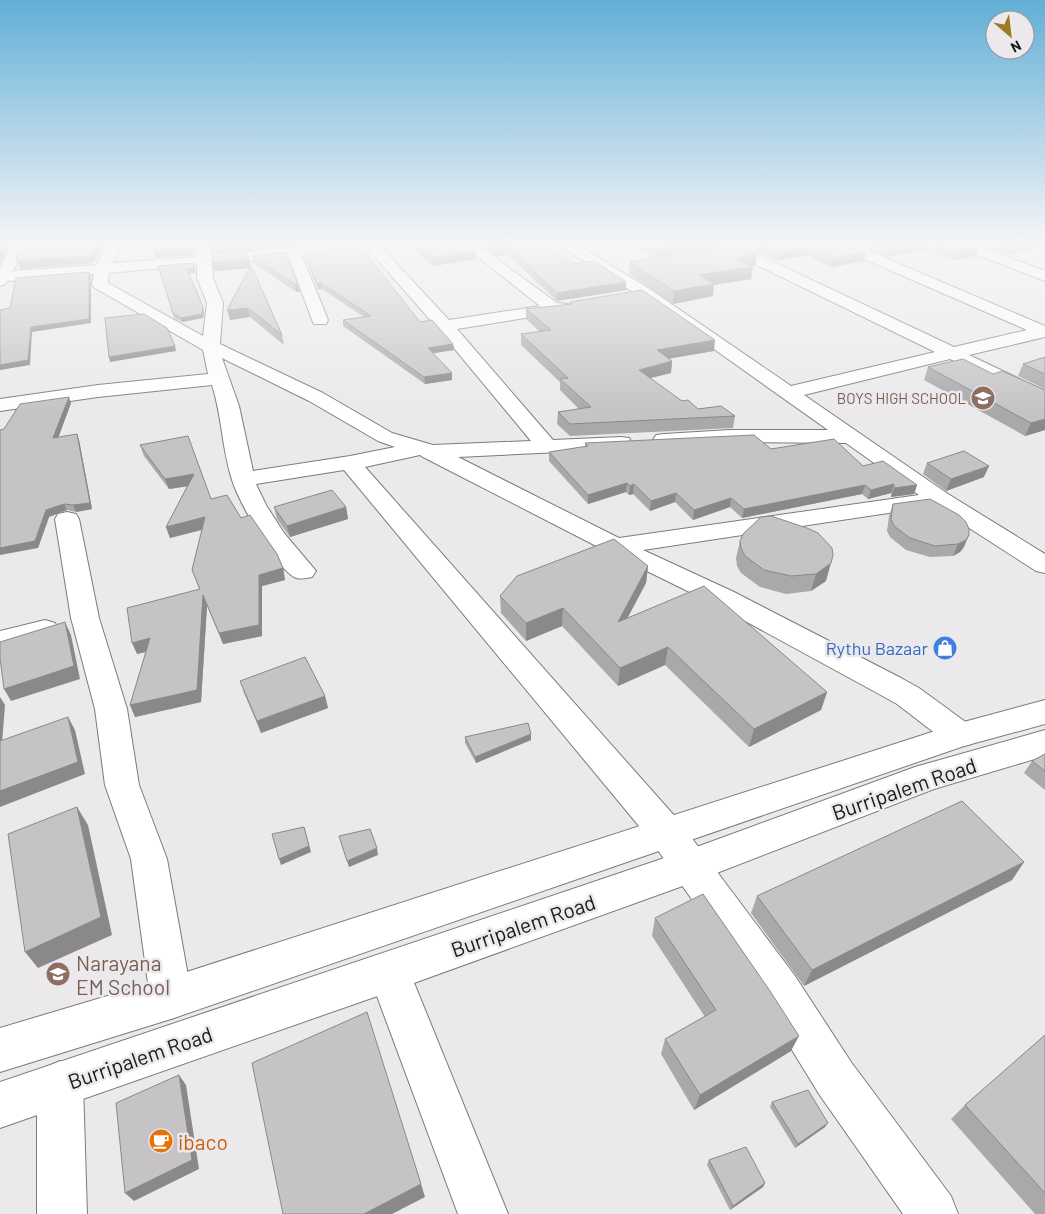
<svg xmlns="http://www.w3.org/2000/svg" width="1045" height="1214" viewBox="0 0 1045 1214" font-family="Barlow,sans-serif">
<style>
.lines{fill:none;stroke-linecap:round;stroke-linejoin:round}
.street-casing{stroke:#7d7a7d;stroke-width:2}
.secondary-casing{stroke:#7d7a7d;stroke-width:2}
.street{fill:#fff;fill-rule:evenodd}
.secondary{fill:#fff;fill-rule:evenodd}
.wall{fill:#a9a8aa}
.shaded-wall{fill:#8a888b}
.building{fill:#c5c3c6;stroke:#8a888b}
.labels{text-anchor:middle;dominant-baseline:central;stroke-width:5;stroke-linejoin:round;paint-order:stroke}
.far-education-label{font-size:15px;fill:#785e54;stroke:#ece9ed;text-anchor:end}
.shop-label{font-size:18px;fill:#366cbe;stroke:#ece9ed;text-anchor:end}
.near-street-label{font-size:21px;fill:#181719;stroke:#ece9ed}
.near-education-label{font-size:21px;fill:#785e54;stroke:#ece9ed;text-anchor:start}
.near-food-label{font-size:21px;fill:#c56008;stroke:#ece9ed;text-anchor:start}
</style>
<rect width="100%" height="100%" fill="#ece9ed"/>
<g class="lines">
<defs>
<path id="street" d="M14,242H28L13,271L96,265L109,242H123L112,263L197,257L198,242H210L211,255L362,242H407L405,245L382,248L449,320L540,306L459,242H474L557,303L568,304L570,307L568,310L562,312L457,329L553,440L621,437L629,438L632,443L629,448L621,449L458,457L619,538L919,495L846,443L730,442L664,446L656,445L653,440L656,435L664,434L730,430H828L639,296L559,245L557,242H573L651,290L791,386L935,352L716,245L714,242H731L954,347L1027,330L832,245L830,242H848L1045,326V337L969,355L1045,391V404L950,359L804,395L948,494L1045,554V573L1036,571L935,506L643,550L734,592L901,678L919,688L971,726L976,735L971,744L960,747L949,744L897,704L879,694L714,604L606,551L423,457L420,455L365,467L679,821L795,976L851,1062L951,1196L958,1214H903L819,1094L765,1006L653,843L344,470L256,484L266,505L284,533L316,571L312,577C306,578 300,580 294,577C274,565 239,502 232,480C222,449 222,416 212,385L98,397L0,411V399L98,385L208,374L203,350L95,288L92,285L94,274L8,281L5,284L0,286V267ZM368,249L439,330L531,441L433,445L392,433L323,393L220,344L223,303L213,278L212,264L289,258L312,320L314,324H326L328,320L302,256ZM197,265V278L207,303L203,336L108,283L109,273ZM222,358L309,401L378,441L395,447L350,456L253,471L239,406Z
M950,242H968L1045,271V281L952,245Z
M67,512L76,514L79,519L99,618L127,709L139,785L167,859L192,998L186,1013L171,1019L156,1013L150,998L131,859L105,785L95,709L71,618L55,519L58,514Z
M45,620L55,623L59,630L55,637L0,651V631Z
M389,952L404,958L508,1214H458L368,972L374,958Z
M60,1061L76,1068L83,1084L87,1214H37V1084L44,1068Z"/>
<path id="secondary" d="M1045,700V724L964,746L171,1019L0,1072V1028L171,977L960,723Z
M1045,730V756L934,789L691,883L389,992L0,1128V1082L691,849L915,767Z"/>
</defs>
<use href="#street" class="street-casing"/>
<use href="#secondary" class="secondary-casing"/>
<use href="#street" class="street"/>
<use href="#secondary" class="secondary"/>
</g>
<path class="wall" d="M408,242H463L476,251V259L433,266L408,244Z
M477,242H539L574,264L626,290L557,301L507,254L496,256Z
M635,242H718L717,247L655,257L634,246Z
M840,242L864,261L831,267L807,255L777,261L757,252L759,244Z
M851,242H962L978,248L975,256L954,260L928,249L887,257Z
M972,242H1045V250L1037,248L1008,255Z
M304,252L420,322L453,344L454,350L433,353L452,380L425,384L343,326V320L364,317L322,289H318L305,258Z
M757,254L755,266H752L751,279L714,285L713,296L673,304L629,274L630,262Z
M252,255L298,284L300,292H296L254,263Z
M212,262L250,267L282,335L284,345L250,317L230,320L250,268L214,271Z
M158,266L195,267V273H189L203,307L204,312L203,318L182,322L174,318Z
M570,302L714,351L668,358L672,361L671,373L650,378L682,401L698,409L735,416L733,428L570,436L557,424L558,412L579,409L560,390V382L521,345V334L540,332L526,319V309L569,304Z
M1045,357V389L1018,376L1023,364Z
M928,367L993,374L1045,430L1025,436L924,380Z
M71,403L58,437L79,440L92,509L76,512L67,510L49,517L38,548L4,429Z
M585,443L771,449L863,466L917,485L914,494L891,497V493L868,499L862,494L742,518L730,507L693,520L675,502L650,511L633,494L629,495L626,492L588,504L549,461V452L585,447Z
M140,445L211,499L241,518L283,568L285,580L262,586V636L223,644L207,606L201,702L135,717L130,705L146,652L137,654L199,589L192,570L202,530L170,538L166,527L187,486L169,489L144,456Z
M927,463L984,477L946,491L923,474Z
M893,504L964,547L960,552L953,556L930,557L906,550L890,537L887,531L889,516Z
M274,507H346L348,519L290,537L277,519Z
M761,517L826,581L811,591L786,594L760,587L741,573L737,566L736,558L740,541Z
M648,566L646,583L627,618L827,692L821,710L749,747L665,665L618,686L562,626L526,641L501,613L500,596Z
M240,681L325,696L328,708L261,733L244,693Z
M465,737L531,740L476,763L465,743Z
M1045,754V790L1024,773L1032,761Z
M1024,862L1012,880L804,986L751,913L757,896Z
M655,918L791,1051L694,1110L661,1054L665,1039L705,1017L652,936Z
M1045,1035V1214H1035L951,1119L965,1105Z
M772,1102L825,1127L795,1148L770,1107Z
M709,1160L765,1183L763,1187L730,1210L707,1165Z"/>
<path class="shaded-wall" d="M6,242H13L0,263V252Z
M100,242H107L93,263L20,269L17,261Z
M194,242H196L195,255L155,258L153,250Z
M255,242H345L213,253L211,245Z
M700,242H718L717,247L655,257L656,249Z
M928,242H930L928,249L887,257L890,248Z
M1032,242H1040L1037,248L1008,255L1011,247Z
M507,246V254L496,256L495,248Z
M809,247L807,255L777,261L779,253Z
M978,248L975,256L954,260L957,252Z
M476,251V259L433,266V258Z
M866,253L864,261L831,267L833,258Z
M757,254L755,266L741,268L753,267L751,279L714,285L713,296L673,304L674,291L699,275L737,258Z
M249,259L250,268L214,271L212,262Z
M194,263L195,273H188L187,269Z
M89,272L91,276V323L32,332L30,365L0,370V365L31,327Z
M626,282V290L557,301V293Z
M321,283L322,289H318L317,284Z
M294,284H298L300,292H296Z
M203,307L204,312L203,318L182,322L181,318Z
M248,308L250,317L230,320L227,310Z
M715,340L714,351L656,361L657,350Z
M453,344L454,350L428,354V348Z
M175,346L176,351L110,362L109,357Z
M672,361L671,373L638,381L639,370Z
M452,373V380L425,384L424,377Z
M69,397L71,403L56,444L53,438Z
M1045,419V430L1025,436L1031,423Z
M77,434L79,440L92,509L76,512L73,505Z
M989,466L984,477L946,491L951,479Z
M194,474L197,485L169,489L165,479Z
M627,483L626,492L588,504V495Z
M634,484L633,494L629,495L630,486Z
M894,484L891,493L868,499L871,490Z
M865,485L862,494L742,518L744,509Z
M917,485L914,494L891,497L894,488Z
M676,493L675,502L650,511L651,501Z
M731,498L730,507L693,520L694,510Z
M64,504L67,510L49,517L38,548L0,555V548L46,510Z
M346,507L348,519L290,537L287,526Z
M205,517L208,528L170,538L166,527Z
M969,535L964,547L960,552L953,556L958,544Z
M831,563L826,581L811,591L816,574Z
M648,566L646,583L616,640L618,622Z
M283,568L285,580L262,586V636L223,644L219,633L259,575Z
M203,595L207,606L201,702L135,717L130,705Z
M563,608L562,626L526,641V623Z
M65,622L71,635L80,679L11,701L4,689Z
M150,638L154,650L137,654L132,643Z
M668,647L665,665L618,686L620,668Z
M827,692L821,710L749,747L754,729Z
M325,696L328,708L261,733L257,721Z
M0,697L5,705L1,756L0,754Z
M68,717L75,730L85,774L0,807V791Z
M531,734V740L476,763L475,757Z
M77,807L88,825L112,935L38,968L25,952Z
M304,827L311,852L281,865L279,859Z
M377,848L378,855L349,867L347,861Z
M1024,862L1012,880L804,986L812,970Z
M799,1036L791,1051L694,1110L700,1095Z
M179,1075L186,1085L199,1169L134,1201L125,1193Z
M828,1123L825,1127L795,1148L798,1144Z
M765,1183L763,1187L730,1210L733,1206Z
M421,1184L425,1197L392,1214H364Z"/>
<path class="building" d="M0,242H6L0,252Z
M24,242H100L91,256L17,261L16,256Z
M152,242H194L193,248L153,250L151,244Z
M210,242H255L211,245Z
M413,242H463L476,251L433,258Z
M486,242H539L574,264L594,261L626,282L557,293L507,246L495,248Z
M642,242H700L656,249Z
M770,242H840L866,253L833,258L809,247L779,253L759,244Z
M873,242H928L890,248Z
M932,242H962L978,248L957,252Z
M997,242H1032L1011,247Z
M737,244L757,254L737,258L753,267L699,275L714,284L674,291L630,262Z
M360,246L420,322L432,320L453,344L428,348L452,373L424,377L343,320L371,316L321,283L317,284L304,252Z
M286,252L298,284H294L252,255Z
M247,254L249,259L212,262V257Z
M194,263V268L187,269L203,307L202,314L181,318L173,313L158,266Z
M251,265L282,335L248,308L227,310Z
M89,272V319L31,327L28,360L0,365V310L10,308L16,278Z
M642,290L715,340L657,350L672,361L639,370L682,401L688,400L698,409L721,406L735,416L570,424L558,412L591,407L560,379L568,378L521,334L551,330L526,309L572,304L570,302Z
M144,314L167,328L175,346L109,357L105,318Z
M1045,357V374L1023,364Z
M963,359L993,374L1002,371L1045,390V419L1031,423L928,367Z
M69,397L53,438L77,434L90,503L73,505L64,504L46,510L35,541L0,548V430L4,429L20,404Z
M754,435L771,449L834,439L863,466L883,461L917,485L894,488V484L871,490L865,485L744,509L731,498L694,510L676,493L651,501L634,484L630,486L627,483L588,495L549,452L588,446L585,443Z
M188,436L211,499L227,495L241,518L250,515L277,554L283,568L259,575V625L219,633L203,595L197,690L130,705L150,638L132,643L127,608L200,589L192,570L205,517L166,527L194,474L165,479L140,445Z
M964,451L989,466L951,479L927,463Z
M332,490L346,507L287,526L274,507Z
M930,499L959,515L966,522L969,529V535L966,540L958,544L935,546L910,538L894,526L891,519L893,504Z
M771,516L807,528L818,533L832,548L833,555L831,563L816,574L791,576L764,570L745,556L741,548L740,541L743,534L761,517Z
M614,539L648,566L618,622L704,586L827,692L754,729L668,647L620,668L563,608L526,623L500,596L517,576Z
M65,622L74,666L4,689L0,658V642Z
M305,657L325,696L257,721L240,681Z
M68,717L78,762L0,791V741Z
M528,723L531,734L475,757L465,737Z
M1045,754V771L1032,761Z
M962,801L1024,862L812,970L757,896Z
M77,807L101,917L25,952L8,834Z
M304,827L309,846L279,859L272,834Z
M370,829L377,848L347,861L339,836Z
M703,894L770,991L799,1036L700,1095L665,1039L716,1010L655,918Z
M367,1012L421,1184L364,1214H283L252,1063Z
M1045,1035V1193L965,1105Z
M179,1075L192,1160L125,1193L116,1103Z
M808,1090L828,1123L798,1144L772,1102Z
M746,1147L765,1183L733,1206L709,1160Z"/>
<linearGradient id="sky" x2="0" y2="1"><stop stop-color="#62afd6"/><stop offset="0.59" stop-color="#f6f5f7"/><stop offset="1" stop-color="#f6f5f7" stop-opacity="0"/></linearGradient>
<rect width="1045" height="412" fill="url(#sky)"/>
<defs>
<symbol id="school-disc" viewBox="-11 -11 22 22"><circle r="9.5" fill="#8d6e63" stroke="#ece9ed"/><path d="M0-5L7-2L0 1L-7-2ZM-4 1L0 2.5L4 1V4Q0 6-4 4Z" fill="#fff"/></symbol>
<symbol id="shop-disc" viewBox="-11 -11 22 22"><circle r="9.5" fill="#3f7fe0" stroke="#ece9ed"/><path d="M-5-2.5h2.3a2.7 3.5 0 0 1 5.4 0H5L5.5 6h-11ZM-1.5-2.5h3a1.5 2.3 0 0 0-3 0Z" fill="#fff"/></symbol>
<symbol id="cafe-disc" viewBox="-11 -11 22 22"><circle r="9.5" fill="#e8710a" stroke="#ece9ed"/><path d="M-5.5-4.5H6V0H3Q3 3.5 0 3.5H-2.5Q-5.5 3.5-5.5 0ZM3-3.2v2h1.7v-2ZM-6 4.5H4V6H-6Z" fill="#fff"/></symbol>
</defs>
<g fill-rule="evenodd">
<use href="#school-disc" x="969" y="384" width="28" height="28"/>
<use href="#shop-disc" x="931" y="634" width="28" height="28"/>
<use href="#school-disc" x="44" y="960" width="28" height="28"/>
<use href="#cafe-disc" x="147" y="1127" width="28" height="28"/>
</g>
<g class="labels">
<g class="far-education-label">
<text x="966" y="398">BOYS HIGH SCHOOL</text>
</g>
<g class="shop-label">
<text x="928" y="648">Rythu Bazaar</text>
</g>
<g class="near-street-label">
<text transform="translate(904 788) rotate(-19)">Burripalem Road</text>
<text transform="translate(523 925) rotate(-19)">Burripalem Road</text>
<text transform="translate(140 1057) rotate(-19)">Burripalem Road</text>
</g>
<g class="near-education-label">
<text x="76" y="962">Narayana<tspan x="76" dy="24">EM School</tspan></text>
</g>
<g class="near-food-label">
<text x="178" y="1141">ibaco</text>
</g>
</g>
<g transform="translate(1010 35) rotate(152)"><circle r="24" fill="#ece9ed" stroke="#979598"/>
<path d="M0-4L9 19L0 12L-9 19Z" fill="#9d7a25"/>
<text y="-8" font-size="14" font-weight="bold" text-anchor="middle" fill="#181719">N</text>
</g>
</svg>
